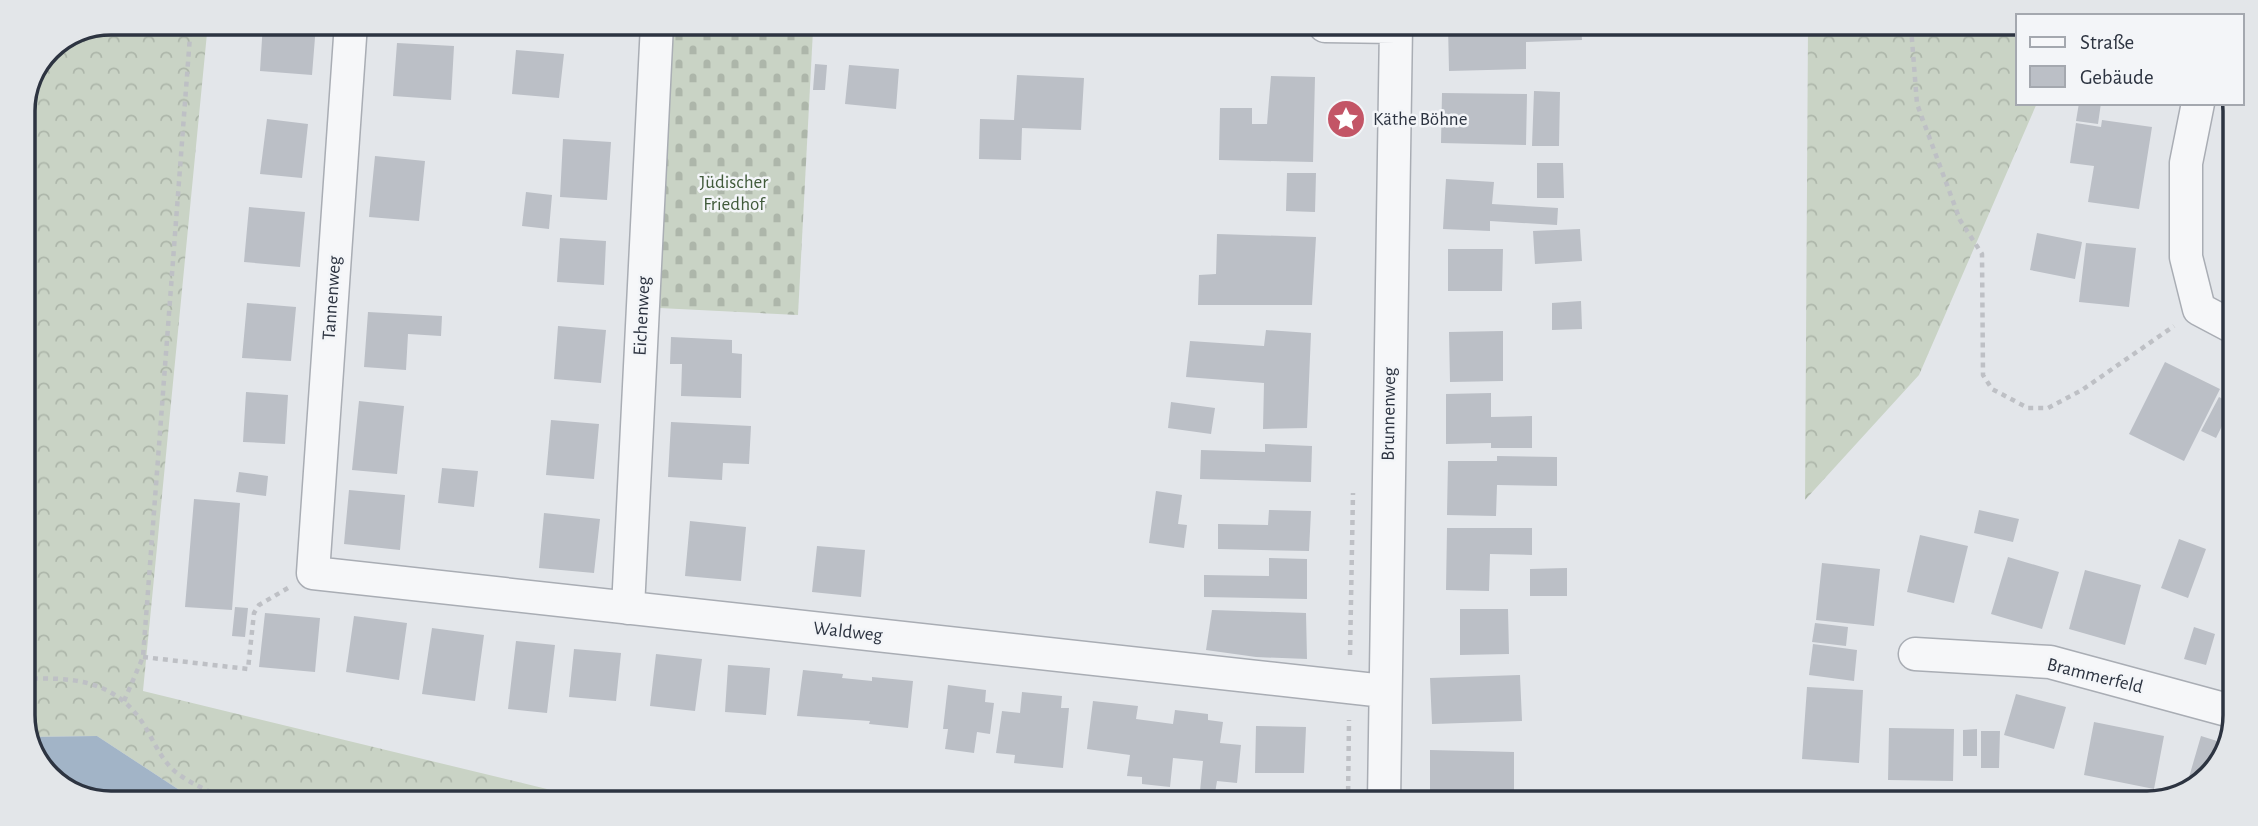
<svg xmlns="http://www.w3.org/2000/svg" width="2258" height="826" viewBox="0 0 2258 826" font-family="'Alegreya Sans',sans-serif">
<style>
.forest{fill:url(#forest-crowns)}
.cemetery{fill:url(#cemetery-stones)}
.water{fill:#a2b4c7}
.building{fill:#bbbfc6}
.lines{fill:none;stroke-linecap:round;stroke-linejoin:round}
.minor-casing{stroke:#a9adb4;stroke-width:35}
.path{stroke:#bec0c5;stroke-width:4.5;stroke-dasharray:5 5;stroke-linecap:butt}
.minor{stroke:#f6f7f9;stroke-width:32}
.labels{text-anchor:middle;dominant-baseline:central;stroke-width:5;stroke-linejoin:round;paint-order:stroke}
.poi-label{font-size:19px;fill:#2d3441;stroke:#f3f5f8;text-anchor:start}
.park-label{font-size:19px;fill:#415b3b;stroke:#f3f5f8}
.street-label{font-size:19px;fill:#2d3441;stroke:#f3f5f8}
.rim{fill:none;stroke:#2d3441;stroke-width:3.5}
</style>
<defs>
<pattern id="forest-crowns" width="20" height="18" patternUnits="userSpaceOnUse" patternTransform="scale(1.75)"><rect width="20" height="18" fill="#c9d3c5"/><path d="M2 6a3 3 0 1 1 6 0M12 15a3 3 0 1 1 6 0" fill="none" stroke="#adb6aa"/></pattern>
<pattern id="cemetery-stones" width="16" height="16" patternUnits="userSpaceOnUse" patternTransform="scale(1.75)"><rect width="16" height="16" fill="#c9d3c5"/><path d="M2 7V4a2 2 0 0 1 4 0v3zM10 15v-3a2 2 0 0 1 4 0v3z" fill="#adb6aa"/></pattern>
</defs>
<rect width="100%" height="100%" fill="#e3e6ea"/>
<path class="forest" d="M111,23H208L143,691L592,800L193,799L97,736L29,737L23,722V105L49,48Z
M1808,27H2018V103H2037L1919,375L1805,500Z"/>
<path class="cemetery" d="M673,24L813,30L798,315L659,308Z"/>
<path class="water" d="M97,736L193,799L82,798L41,769L29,737Z"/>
<path class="building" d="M263,23L316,25L312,75L260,71Z
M1448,26H1581L1582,40L1526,42V69L1449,71Z
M397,43L454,46L451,100L393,96Z
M516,50L564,54L559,98L512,94Z
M815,64L827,65L825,90H813Z
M849,65L899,69L896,109L845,104Z
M1017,75L1084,78L1081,130L1022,128L1021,160L979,159L980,119L1014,120Z
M1271,76L1315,77L1313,162L1219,160L1220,108H1252V124H1267Z
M1534,91L1560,92L1559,146H1532Z
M1442,93L1527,94L1526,145L1441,143Z
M2079,103H2101L2098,124L2076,121Z
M267,119L308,124L302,178L260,174Z
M2102,120L2152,127L2139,209L2088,202L2094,166L2070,163L2076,123L2101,127Z
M563,139L611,142L607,200L560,197Z
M375,156L425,161L419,221L369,217Z
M1537,163H1563L1564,198H1537Z
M1287,173H1316L1315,212L1286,211Z
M1446,179L1494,182L1492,204L1558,208L1557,225L1490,221V231L1443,229Z
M526,192L552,195L549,229L522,226Z
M2234,203V235L2222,230Z
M249,207L305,212L300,267L244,262Z
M1580,229L1582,261L1535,264L1533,231Z
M2037,233L2082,242L2075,279L2030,270Z
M1217,234L1316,237L1312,305H1198L1199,275L1216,274Z
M560,238L606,241L604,285L557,282Z
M2086,243L2136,248L2129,307L2079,302Z
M1448,249H1503L1502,291H1448Z
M1581,301L1582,329L1552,330V303Z
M247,303L296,307L291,361L242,358Z
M368,312L442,316L441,336L408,334L406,370L364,367Z
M558,326L606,330L601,383L554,379Z
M1266,330L1311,333L1307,428L1263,429L1264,383L1186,377L1190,341L1264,346Z
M1503,331V381L1450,382L1449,332Z
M671,337L732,340V353L742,354L741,398L681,396L682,364H670Z
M2165,362L2220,389L2184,461L2129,434Z
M246,392L288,395L285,444L243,442Z
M1491,393V417L1532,416V448H1491V443L1446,444V394Z
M2219,397L2233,404L2216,438L2201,431Z
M359,401L404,406L397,474L352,470Z
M1171,402L1215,408L1211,434L1168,428Z
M551,420L599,424L594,479L546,475Z
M671,422L751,426L749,464L723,463L722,480L668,477Z
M1265,444L1312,446L1311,482L1200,479L1201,450L1265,452Z
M1497,456L1557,457V486L1497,485L1496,516L1447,515L1448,461H1497Z
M442,468L478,471L474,507L438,503Z
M239,472L268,476L266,496L236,492Z
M349,490L405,495L400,550L344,544Z
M1156,491L1182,495L1178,524L1187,525L1184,548L1149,543Z
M194,499L240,503L232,610L185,607Z
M1269,510L1311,511L1309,551L1218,549V524L1268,525Z
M1979,510L2019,519L2013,542L1974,533Z
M544,513L600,519L594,573L539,568Z
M690,521L746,527L741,581L685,576Z
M1447,528H1532V555L1490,554L1489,591L1446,590Z
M1920,535L1968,546L1954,603L1907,592Z
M2179,539L2206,549L2188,598L2161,588Z
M817,546L865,550L861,597L812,592Z
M2008,557L2059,572L2042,629L1991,614Z
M1269,558L1307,559V599L1204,597V575L1269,576Z
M1822,563L1880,569L1874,626L1816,620Z
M1567,568V596H1530V569Z
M2085,570L2141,585L2125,645L2069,629Z
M235,607L248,608L245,637L232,636Z
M1460,609H1508L1509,654L1460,655Z
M1212,610L1306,613L1307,659L1256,657L1206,650Z
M265,613L320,618L315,672L259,667Z
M354,616L407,623L399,680L346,672Z
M1815,623L1848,627L1846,646L1812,642Z
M2194,627L2215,634L2206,665L2184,659Z
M432,628L484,635L475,701L422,694Z
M516,641L555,645L547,713L508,709Z
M1813,644L1857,650L1854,681L1809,675Z
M574,649L621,653L616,701L569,697Z
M656,654L702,659L695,711L650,706Z
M728,665L770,668L766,715L725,712Z
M803,670L843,674L842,678L872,681V677L913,681L908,728L869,724L870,721L797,716Z
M1520,675L1522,721L1432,724L1430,678Z
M948,685L986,690L985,702L994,703L990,734L977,732L974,753L945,749L948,729H943Z
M1807,687L1863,690L1859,763L1802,759Z
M1022,692L1062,696L1061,708H1069L1063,768L1014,763L1015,755L996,753L1002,711L1020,713Z
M2016,694L2066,707L2054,749L2004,735Z
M1093,701L1138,706L1136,719L1173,724L1175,710L1208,714V720L1223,722L1220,743L1241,745L1237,783L1217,781L1215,793L1200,791L1203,761L1173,758L1170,787L1142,784V777L1127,776L1130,755L1087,749Z
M2094,722L2164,736L2154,789L2084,775Z
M1256,726L1306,727L1304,773H1255Z
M1889,728L1954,729L1953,781L1888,780Z
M1977,729V756H1963V730Z
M1981,731H2000L1999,768H1981Z
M2201,736L2230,745L2201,785L2185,791Z
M1430,750L1514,752V794L1430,793Z
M1224,791L1293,798V801H1223Z"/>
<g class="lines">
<defs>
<path id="minor" d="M351,23L313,573L1384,691
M1325,26L1396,27
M2198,103L2186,163V257L2199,309L2233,327
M628,608L657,24
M1915,654L2050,662L2231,711
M1384,801L1396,26"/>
</defs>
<use href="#minor" class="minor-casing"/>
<path class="path" d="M1911,27L1917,104L1960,220L1982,254L1983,375L1992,389L2028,408H2048L2082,390L2174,326
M1350,655L1353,493
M143,657L248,669L254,613L259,605L288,588
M23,679C69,677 111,679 140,719C153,737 159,759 177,773C191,784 209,791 225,799
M124,701L143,657L191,23
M1348,801L1349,720"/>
<use href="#minor" class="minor"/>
</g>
<defs>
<symbol id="sight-disc" viewBox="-11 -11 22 22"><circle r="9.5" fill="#c35566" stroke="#f3f5f8"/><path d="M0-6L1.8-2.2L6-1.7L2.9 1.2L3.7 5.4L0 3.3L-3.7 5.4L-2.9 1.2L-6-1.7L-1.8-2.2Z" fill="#fff"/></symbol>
</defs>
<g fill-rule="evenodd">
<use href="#sight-disc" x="1324" y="97" width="44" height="44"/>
</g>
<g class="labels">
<g class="poi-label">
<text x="1373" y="119">Käthe Böhne</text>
</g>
<g class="park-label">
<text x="734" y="182">Jüdischer<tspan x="734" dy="22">Friedhof</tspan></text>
</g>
<g class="street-label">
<text transform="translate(332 298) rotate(-86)">Tannenweg</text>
<text transform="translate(642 316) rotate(-87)">Eichenweg</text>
<text transform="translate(1389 414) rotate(-89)">Brunnenweg</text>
<text transform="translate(848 632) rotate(6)">Waldweg</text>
<text transform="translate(2095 676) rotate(14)">Brammerfeld</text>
</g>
</g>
<path d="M0 0H2258V826H0ZM111 35H2147A76 76 0 0 1 2223 111V715A76 76 0 0 1 2147 791H111A76 76 0 0 1 35 715V111A76 76 0 0 1 111 35Z" fill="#e3e6e9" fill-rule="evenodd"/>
<path class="rim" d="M111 35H2147A76 76 0 0 1 2223 111V715A76 76 0 0 1 2147 791H111A76 76 0 0 1 35 715V111A76 76 0 0 1 111 35Z"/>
<rect x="2016" y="14" width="228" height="91" fill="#f3f5f8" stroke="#a4a8af" stroke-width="2"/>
<rect x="2030" y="37" width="35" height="10" fill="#f6f7f9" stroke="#a4a8af" stroke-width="2"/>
<text x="2080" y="49" font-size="21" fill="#2d3441">Straße</text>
<rect x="2030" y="66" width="35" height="21" fill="#bbbfc6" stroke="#a4a8af" stroke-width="2"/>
<text x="2080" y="84" font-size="21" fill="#2d3441">Gebäude</text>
</svg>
